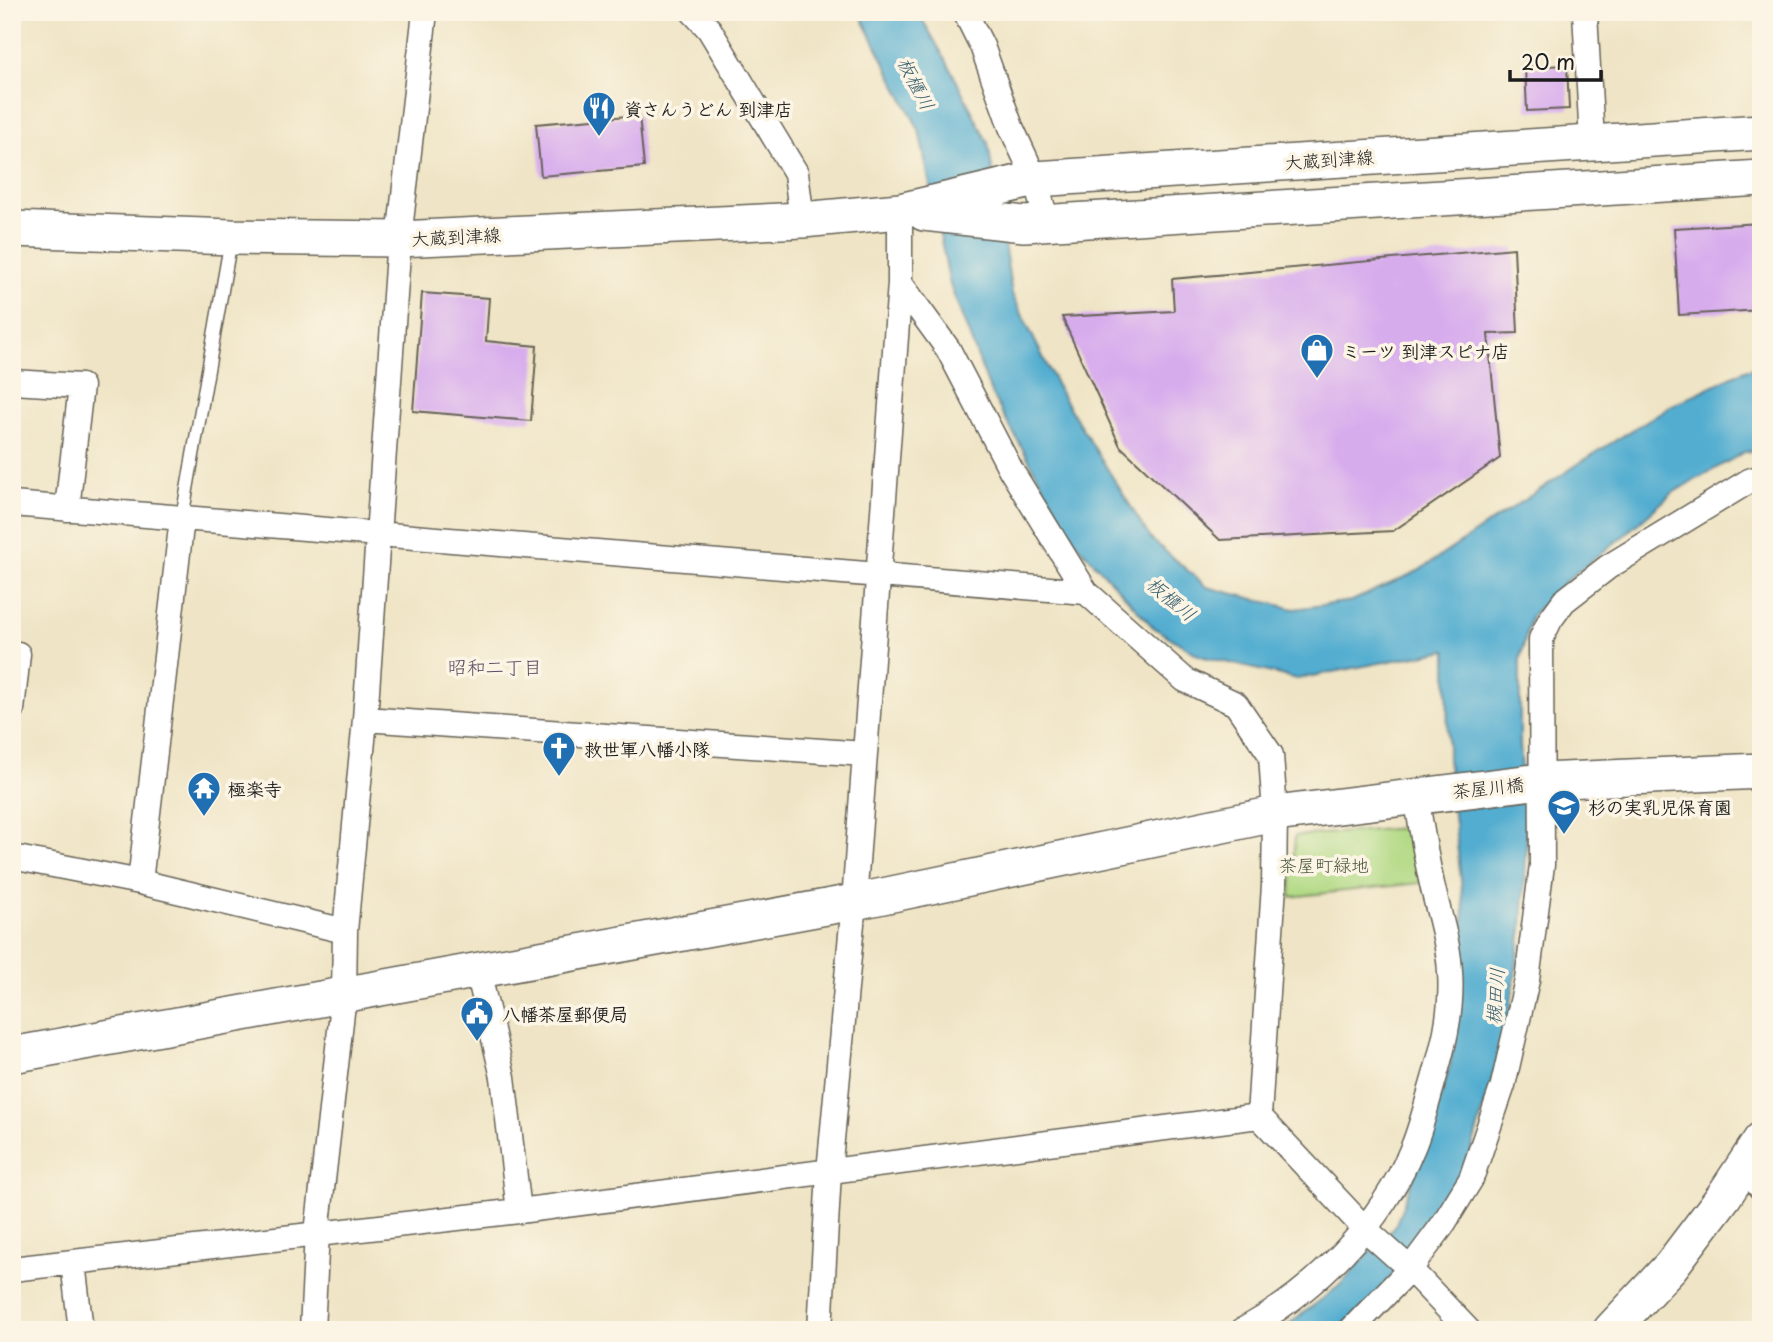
<svg xmlns="http://www.w3.org/2000/svg" width="1773" height="1342" viewBox="0 0 1773 1342" font-family="'Playpen Sans','Klee One',sans-serif">
<style>
.green{fill:#b0d983;stroke:#667a50;stroke-width:2}
.water{fill:#53add0;stroke:#386476;stroke-width:2}
.building{fill:#d7aced}
.lines{fill:none;stroke-linecap:round;stroke-linejoin:round}
.lane-casing{stroke:#666257;stroke-width:15}
.street-casing{stroke:#666257;stroke-width:27}
.secondary-casing{stroke:#666257;stroke-width:38}
.lane{stroke:#fff;stroke-width:12}
.street{stroke:#fff;stroke-width:24}
.secondary{stroke:#fff;stroke-width:35}
.labels{text-anchor:middle;dominant-baseline:central;stroke-width:7;stroke-linejoin:round;paint-order:stroke}
.poi-label{font-size:18px;font-weight:bold;fill:#1c1c1c;stroke:#fcf5e5;text-anchor:start}
.street-label{font-size:18px;fill:#1c1c1c;stroke:#fcf5e5}
.park-label{font-size:18px;fill:#48553b;stroke:#fcf5e5}
.water-label{font-size:19px;font-style:italic;fill:#355d6d;stroke:#fcf5e5}
.neighbourhood-label{font-size:19px;fill:#5d4e65;stroke:#fcf5e5}
</style>
<rect width="100%" height="100%" fill="#fcf5e5"/>
<filter id="ink" filterUnits="userSpaceOnUse"><feTurbulence type="fractalNoise" baseFrequency=".0143" numOctaves="2"/><feDisplacementMap in="SourceGraphic" scale="14" xChannelSelector="R" yChannelSelector="G"/><feConvolveMatrix kernelMatrix="1 2 1 2 8 2 1 2 1" color-interpolation-filters="sRGB"/></filter>
<filter id="wash" filterUnits="userSpaceOnUse"><feTurbulence type="fractalNoise" baseFrequency=".00686" numOctaves="4" result="noise"/><feDisplacementMap in="SourceGraphic" scale="28" xChannelSelector="R" yChannelSelector="G"/><feGaussianBlur stdDeviation="1.57" result="paint"/><feColorMatrix in="noise" values="0 0 0 0 0 0 0 0 0 0 0 0 0 0 0 0 0 1.4 0 .05"/><feComposite in="paint" operator="in"/></filter>
<g filter="url(#wash)">
<rect width="100%" height="100%" fill="#efe4c5"/>
<path class="green" d="M1405,828L1421,883L1290,897L1295,836Z"/>
<path class="water" d="M859,12H918L948,64L988,143L1012,294L1062,396L1151,539L1207,587L1294,609L1352,601L1418,571L1581,462L1669,407L1745,370L1761,366V449L1745,452L1674,492L1622,537L1567,580L1531,616L1520,659V745L1527,838L1522,929L1507,1029L1467,1165L1443,1209L1374,1299L1337,1330H1281L1339,1286L1396,1224L1429,1135L1450,1066L1459,988L1464,909L1448,759L1447,650L1297,679L1200,656L1153,627L1076,543L992,395L950,285L919,130Z"/>
<g id="blocks">
<path class="building" d="M1567,65L1569,109L1527,111L1525,67Z
M639,115L644,167L541,176L536,124Z
M1761,223V310L1679,315L1674,228Z
M1514,248L1518,333L1488,334L1500,458L1393,531L1220,540L1120,446L1062,317L1174,311L1172,279Z
M422,293L489,298L486,341L537,346L531,421L413,411Z"/>
</g>
</g>
<g filter="url(#ink)">
<use href="#blocks" fill-opacity="0" stroke="#666257" stroke-width="2"/>
<g class="lines">
<defs>
<path id="lane" d="M182,518L231,239"/>
<path id="street" d="M693,12L709,29L796,173L802,220
M965,12L982,46L1011,127L1035,179L1047,223
M1585,12L1592,142
M900,283L948,349L1011,470L1086,592L1185,680L1236,704L1271,755L1275,814L1274,885L1259,1116L1364,1228L1410,1269L1468,1330
M12,382L81,386L67,509
M12,504L1086,592
M12,654H18L12,710
M365,719L865,754
M12,857L140,882L345,931
M140,882L182,518
M478,971L503,1077L519,1211
M1743,1166L1761,1188
M73,1263L81,1330
M12,1269L519,1211L1259,1116
M312,1330L317,1233L344,995L345,931L365,719L399,239L425,12
M820,1330L829,1172L854,902L900,283V211
M1243,1330C1315,1291 1382,1224 1413,1147C1421,1128 1426,1106 1432,1086C1443,1048 1453,1012 1450,972C1449,943 1438,912 1432,884C1425,854 1421,825 1416,795
M1351,1330L1410,1269L1442,1226L1471,1179L1503,1085L1527,980L1542,865L1541,639L1550,620L1564,601L1608,567L1749,481L1761,477"/>
<path id="secondary" d="M924,213L1024,224L1761,178
M12,229L232,237L399,239L802,220L900,211L1035,179L1761,132
M12,1055L854,902L1275,814L1542,781L1761,771
M1611,1330L1671,1266L1724,1196L1761,1140"/>
</defs>
<use href="#lane" class="lane-casing"/>
<use href="#street" class="street-casing"/>
<use href="#secondary" class="secondary-casing"/>
<use href="#lane" class="lane"/>
<use href="#street" class="street"/>
<use href="#secondary" class="secondary"/>
</g>
</g>
<defs>
<symbol id="restaurant-pin" viewBox="-11 -11 22 30"><path d="M0 17L-7.5 6A9.5 9.5 0 1 1 7.5 6Z" fill="#1f6fb2" stroke="#fcf5e5"/><path d="M-5-6h1v4h1v-4h1v4h1v-4h1v5L-1.5 .5V6h-2V.5L-5-1ZM5-6V6H3V1.5H1.5Q1.5-4 5-6Z" fill="#fff"/></symbol>
<symbol id="shop-pin" viewBox="-11 -11 22 30"><path d="M0 17L-7.5 6A9.5 9.5 0 1 1 7.5 6Z" fill="#1f6fb2" stroke="#fcf5e5"/><path d="M-5-2.5h2.3a2.7 3.5 0 0 1 5.4 0H5L5.5 6h-11ZM-1.5-2.5h3a1.5 2.3 0 0 0-3 0Z" fill="#fff"/></symbol>
<symbol id="church-pin" viewBox="-11 -11 22 30"><path d="M0 17L-7.5 6A9.5 9.5 0 1 1 7.5 6Z" fill="#1f6fb2" stroke="#fcf5e5"/><path d="M-1.2-6h2.4v3.5h3.3v2.4h-3.3V6h-2.4V-.1h-3.3v-2.4h3.3Z" fill="#fff"/></symbol>
<symbol id="temple-pin" viewBox="-11 -11 22 30"><path d="M0 17L-7.5 6A9.5 9.5 0 1 1 7.5 6Z" fill="#1f6fb2" stroke="#fcf5e5"/><path d="M0-6L5-2H3V0L6.5 2.5H4V6H1.5V3h-3V6H-4V2.5H-6.5L-3 0V-2H-5Z" fill="#fff"/></symbol>
<symbol id="school-pin" viewBox="-11 -11 22 30"><path d="M0 17L-7.5 6A9.5 9.5 0 1 1 7.5 6Z" fill="#1f6fb2" stroke="#fcf5e5"/><path d="M0-5L7-2L0 1L-7-2ZM-4 1L0 2.5L4 1V4Q0 6-4 4Z" fill="#fff"/></symbol>
<symbol id="civic-pin" viewBox="-11 -11 22 30"><path d="M0 17L-7.5 6A9.5 9.5 0 1 1 7.5 6Z" fill="#1f6fb2" stroke="#fcf5e5"/><path d="M-.6-6.5H3V-4.5H.6V-3L4-1V1h2V6H-6V1h2V-1L-.6-3ZM-1.2 2.5V6h2.4V2.5Z" fill="#fff"/></symbol>
</defs>
<g fill-rule="evenodd">
<use href="#restaurant-pin" x="580" y="89" width="38" height="52"/>
<use href="#shop-pin" x="1298" y="331" width="38" height="52"/>
<use href="#church-pin" x="540" y="729" width="38" height="52"/>
<use href="#temple-pin" x="185" y="769" width="38" height="52"/>
<use href="#school-pin" x="1545" y="787" width="38" height="52"/>
<use href="#civic-pin" x="458" y="994" width="38" height="52"/>
</g>
<g class="labels">
<g class="poi-label">
<text x="624" y="108">資さんうどん 到津店</text>
<text x="1342" y="350">ミーツ 到津スピナ店</text>
<text x="584" y="748">救世軍八幡小隊</text>
<text x="228" y="788">極楽寺</text>
<text x="1588" y="806">杉の実乳児保育園</text>
<text x="502" y="1013">八幡茶屋郵便局</text>
</g>
<g class="street-label">
<text transform="translate(1329 159) rotate(-4)">大蔵到津線</text>
<text transform="translate(456 236) rotate(-3)">大蔵到津線</text>
<text transform="translate(1488 787) rotate(-6)">茶屋川橋</text>
</g>
<g class="park-label">
<text x="1324" y="864">茶屋町緑地</text>
</g>
<g class="water-label">
<text transform="translate(917 83) rotate(63)">板櫃川</text>
<text transform="translate(1172 598) rotate(40)">板櫃川</text>
<text transform="translate(1494 996) rotate(-86)">槻田川</text>
</g>
<g class="neighbourhood-label">
<text x="495" y="666">昭和二丁目</text>
</g>
</g>
<rect width="1773" height="1342" fill="none" stroke="#fcf5e5" stroke-width="42"/>
<path d="M1510 70v10h91v-10" fill="none" stroke="#1c1c1c" stroke-width="3.5"/>
<text x="1521" y="70" font-size="21" fill="#1c1c1c" stroke="#fcf5e5" stroke-width="5" paint-order="stroke">20 m</text>
</svg>
